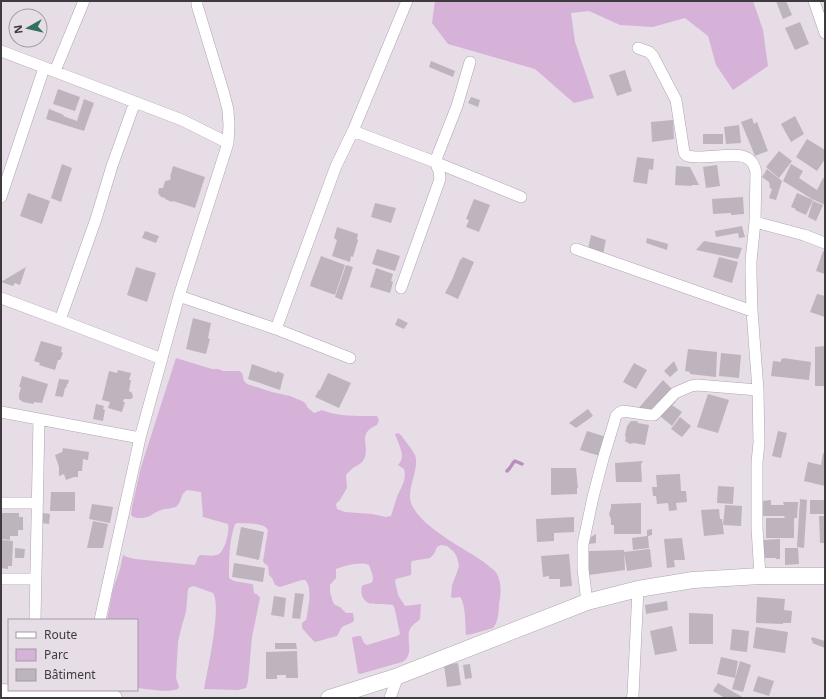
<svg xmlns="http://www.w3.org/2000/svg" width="826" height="699" viewBox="0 0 826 699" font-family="'Noto Sans',sans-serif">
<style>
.green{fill:#d6b2d9}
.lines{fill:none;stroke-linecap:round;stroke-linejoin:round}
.stream{stroke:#bb8ec0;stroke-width:3.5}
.building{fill:#bdb4be}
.minor-casing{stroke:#aea5af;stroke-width:12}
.secondary-casing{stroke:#aea5af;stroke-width:17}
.minor{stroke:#fff;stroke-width:11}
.secondary{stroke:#fff;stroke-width:16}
</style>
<rect width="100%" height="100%" fill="#e6dde7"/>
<path class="green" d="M435,1H753L763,30L768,66L733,90L716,65L708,36L685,18L653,27L620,25L589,11L571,13L575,42L594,98L574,103L535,69L448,44L432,23Z
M176,358L212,369H218L223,371H239L242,373L244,381L247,384L272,392L290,396L302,401L305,403L308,408L314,413L322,410C338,417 359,416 377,416L379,420L377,425C355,434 372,447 363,461C361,464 356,466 353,468C350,470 348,473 346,475L347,488L340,500L336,504L337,509L345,512L372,514L386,517L391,516C393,510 395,503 397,497C401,487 407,480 404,469L398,465C400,463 402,460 402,456C402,450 397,440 395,434L398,433L401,435C405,441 412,449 415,455C420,469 406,489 411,503C420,527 464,548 484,562C488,566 494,569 497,574C502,583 501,595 499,604C499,611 498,623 493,628L472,634L466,635C465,625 466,604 460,597L453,598L451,597L452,585L457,572L459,566L457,557L454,552L447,546L441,545L437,547L434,554L430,558L412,561C410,565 412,571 411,575L396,579L395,581L398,595L405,606L421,604L420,619C416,623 410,626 409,632C407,642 414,656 402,662L360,674L358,673L352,638L353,637L358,636H361L364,643L367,645L397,636L400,634L395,610L393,605C387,604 381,604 376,604C373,603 371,604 369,603C362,601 360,591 362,586C365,584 370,584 372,582C375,578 370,569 369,565C360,561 344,566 336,569V578L330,585V592L333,602L335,605L340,607L346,613H353L354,620L353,622L342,627L337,636L315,642C311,639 306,632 302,628V623L306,620L307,616C308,606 313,588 305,580H302L280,587L275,585L272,578L269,575L268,566L264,563L263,561L268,530C263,522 247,524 238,523L235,524C229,541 229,560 229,578L234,581L252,584L253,585L254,593L258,595L260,598L252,637L248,681L246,688L238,690L204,689C207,672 222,606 213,593L194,586L190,587L188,589L186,612L181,629L178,642L176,678L179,687L178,689C167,693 149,689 137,688V620H107L113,589L120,569L123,555L127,557L135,559L195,565L198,557L200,555C205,555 214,557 219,554C225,550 230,530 228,524L203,517L201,492L187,490C180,494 182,501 177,506C173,509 166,508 161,510C152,513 151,518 140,518C136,518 134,518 131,515L132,507L141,467Z"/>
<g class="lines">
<path class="stream" d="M507,471C511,468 512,463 515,461L522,464"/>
</g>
<path class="building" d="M776,1H786L792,15L783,19Z
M800,22L809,44L795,50L785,28Z
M431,61L455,71L453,77L429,67Z
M625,70L632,91L617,96L609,75Z
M58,89L80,97L75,111L53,104Z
M471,97L480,100L478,107L468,103Z
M84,99L94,103L84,131L46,119L49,109L64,115L63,116L77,121Z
M795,116L804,134L791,142L781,124Z
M752,118L754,124L757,122L768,151L755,156L741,122Z
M673,120L674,139L652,142L651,122Z
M739,125L741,143L726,144L724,127Z
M703,134H723V144H703Z
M807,139L825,150V159L817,171L796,157Z
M779,151L792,161L779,178L766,167Z
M637,157L654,159L653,170L649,169L647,184L633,182Z
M62,164L72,168L61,202L51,198Z
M791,164L803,171L799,178L817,190L823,178L825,179V205L812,199L783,181Z
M717,165L720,186L706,188L703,167Z
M173,166L205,177L195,208L173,201L172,202L165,199V198L161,197L158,193L159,188H163L165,181L170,180L171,177H170Z
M676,166L690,167L699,185H692V186L675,185Z
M767,169L782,181L776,200L769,198L772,189L770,188L769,182L762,177Z
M28,193L50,201L42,224L20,216Z
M797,193L813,200L806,215L795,210L796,209L791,207Z
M743,197L744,214L731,215V213L713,214L712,199Z
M474,199L490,205L479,232L466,227L469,220L466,219Z
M813,201L823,205L816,221L808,217Z
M375,203L396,208L391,223L371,217Z
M742,226L745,237L739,238L738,233L716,237L715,231Z
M337,227L358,234L357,239L358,240L353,257L351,256L350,262L332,256L337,240L334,238Z
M145,231L159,236L156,243L142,238Z
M591,235L606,240L603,254L588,249Z
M647,238L668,244L667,250L646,243Z
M704,241L742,248L738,259L696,250Z
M377,249L400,256L395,271L372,264Z
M823,251L825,252V274L816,271Z
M321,256L345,265L335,295L310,286L311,282Z
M463,257L474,262L458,299L445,293L452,280L460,260Z
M719,257L738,262L732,283L713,277Z
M346,265L353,267L342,300L335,297Z
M26,267L20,285L15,283L13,286L1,282Z
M136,267L156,273L147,302L127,295Z
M376,268L393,274L391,281L393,282L390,293L370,287Z
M817,294L825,296V317L810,312Z
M193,318L211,323L208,338L210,339L206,354L186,349Z
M398,318L408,323L404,329L395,325Z
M41,341L62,347L61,352L63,353L60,360H58L55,370L39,365L40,363L34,361Z
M825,346V386H815V347Z
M688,349L717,352L716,377L690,374V372L685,371Z
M721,353L741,355L739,378L719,376Z
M783,358L811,362L809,380L771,376L773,361L781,362V359H783Z
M674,361L678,370L670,377L664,371Z
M634,363L647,370L636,389L623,382Z
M252,364L277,373V371L284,374L280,390L248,379Z
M118,370L131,373L129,380H131L129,391L132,393L133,397L131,399H124L123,402H125L122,412L108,408L110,402L102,400L109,371L117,373Z
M328,373L351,383L339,408L315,397L319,390H320Z
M22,376L48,384L42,403L34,402L33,404L23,402L19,399V395L21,387H19Z
M59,379L69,380L68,384H67L66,388H65L63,397L55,396Z
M663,380L673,390L654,411H636Z
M708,394L729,400L718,433L697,427Z
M672,399L676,402L672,405L682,412L672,426L660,416Z
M96,404L104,406L103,409L105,410L103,421L93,419Z
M588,409L593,416L576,428L569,423Z
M680,417L691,426L682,437L671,429Z
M631,421H637L638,423L649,425L645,445L634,443L630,444L625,441L626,438L625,435L627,426Z
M587,431L606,437L600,456L580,450Z
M778,431L787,433L781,458L772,456Z
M63,448L89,452L88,460L83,459L82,471H78V477H74L66,480L64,474L59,476V467L55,455L62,452Z
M823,453L825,454V486L804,481L808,462L821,465Z
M643,461L641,464L642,482H616L615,463Z
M551,468H576L578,488H577V494L551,495Z
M680,474L681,491H686L687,502L676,503L677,510L669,511L668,503L657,504L656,496H653L652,487H657L656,475Z
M718,486L734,487L733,504L717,503Z
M51,492H75V511H50Z
M800,499L807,500L804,548L797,547Z
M771,500V505H784L783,502H798L797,518H794V538H766V518H785L784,516H762V501Z
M810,500H825V514H810Z
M641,503V534H614V525H611V519L609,514L611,508V504Z
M92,504L113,507L110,523L89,519Z
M725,505L742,506L741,526L723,525Z
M719,509L720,519H722L724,534L704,536L701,510Z
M1,513H19V517H23V530H18V536H10V540L1,539Z
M43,513L50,514L49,524L42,523Z
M819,516H825V543H820Z
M574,517V532L554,533V541L537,542L536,519Z
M93,521L108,524L103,548H87Z
M241,527L264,532L259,560L236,555Z
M652,529V535L648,536L649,548L633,550L632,538L647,536V530Z
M596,534V543L589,544L591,537Z
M682,538L685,560H674L675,567L667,568L664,539Z
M780,539V559H776V558H763L762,540Z
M1,540L13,541L12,566H8V569L1,568Z
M15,548L25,549L24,558H15Z
M785,548H798L799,564L785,565Z
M650,549L652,567L627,571L624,552Z
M624,550L625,570L589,575V551Z
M569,554L572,586L560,587V579H549V576L543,577L541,556Z
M234,563L265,568L263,582L232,577Z
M295,593L304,594L300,619L292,618Z
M274,596L286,598L284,617L271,615Z
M757,597L785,599L784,610L792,611L791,623H783V624L756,623Z
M667,601L668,610L646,614L645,605Z
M689,613L713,614V644H689Z
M672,626L677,651L655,655L650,631Z
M756,627L788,632L785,653L753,648Z
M732,629L749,631L747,652L730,650Z
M812,637L825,641V648L812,643L813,641L811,640Z
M275,643H296L297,649H275Z
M297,651L298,678H286V675H277V679H266V652Z
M721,657L738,661L735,678L717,674Z
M740,661L751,665L743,692L732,689Z
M458,663L461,685L447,687L444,665Z
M470,664L472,678L465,679L463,665Z
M758,676L774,681L769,696L753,691Z
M718,683L744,698H725L713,691Z"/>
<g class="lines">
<defs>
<path id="minor" d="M197,1V5L224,94L228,110L229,125L228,143
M814,1L825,33
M638,48L649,52L653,56L676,100L684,152C685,154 685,155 688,156C702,160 737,151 747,158C753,161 755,166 756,173L755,222L751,261V274L752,311L758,390L759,443L757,462V528L760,576
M1,51L182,120L228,143L179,296L140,438L100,620
M55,71L84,1
M353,131L435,162L521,197
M1,197L44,68
M755,222L804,235L825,243
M576,249L752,311
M401,288L440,179L439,171L435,162L457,106L470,62
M179,296L276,329L350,358
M1,298L60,320L162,359
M60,320L96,219L112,166L135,102
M276,329L336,166L353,131L407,1
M1,412L140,438
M1,503H37
M1,579H36
M587,602L583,569V544L593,497L603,459L616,416L619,413L623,411L650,415H654L675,393L691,386L697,385L758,390
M35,620L39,420
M390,698L398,676
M632,698L633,695L638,589"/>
<path id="secondary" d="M1,692L114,698
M329,698L398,676L587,602L638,589L693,580L727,578L760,576H825"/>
</defs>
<use href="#minor" class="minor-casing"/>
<use href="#secondary" class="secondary-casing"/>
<use href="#minor" class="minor"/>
<use href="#secondary" class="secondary"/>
</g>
<rect width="826" height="699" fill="none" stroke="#3e3b3f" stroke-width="4"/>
<rect x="8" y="619" width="130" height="72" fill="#e6dde7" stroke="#a39ca4"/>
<rect x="16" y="632" width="20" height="6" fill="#ffffff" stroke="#a39ca4"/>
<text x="44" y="639" font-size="12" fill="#3e3b3f">Route</text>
<rect x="16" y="649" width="20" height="12" fill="#d6b2d9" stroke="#a39ca4"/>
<text x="44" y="659" font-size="12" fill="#3e3b3f">Parc</text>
<rect x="16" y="669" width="20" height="12" fill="#bdb4be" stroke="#a39ca4"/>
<text x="44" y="679" font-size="12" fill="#3e3b3f">Bâtiment</text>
<g transform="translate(28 28) rotate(262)"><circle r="19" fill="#e6dde7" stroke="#a39ca4"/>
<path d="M0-3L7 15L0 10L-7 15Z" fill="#317160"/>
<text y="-6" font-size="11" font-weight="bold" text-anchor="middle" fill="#3e3b3f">N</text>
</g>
</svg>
